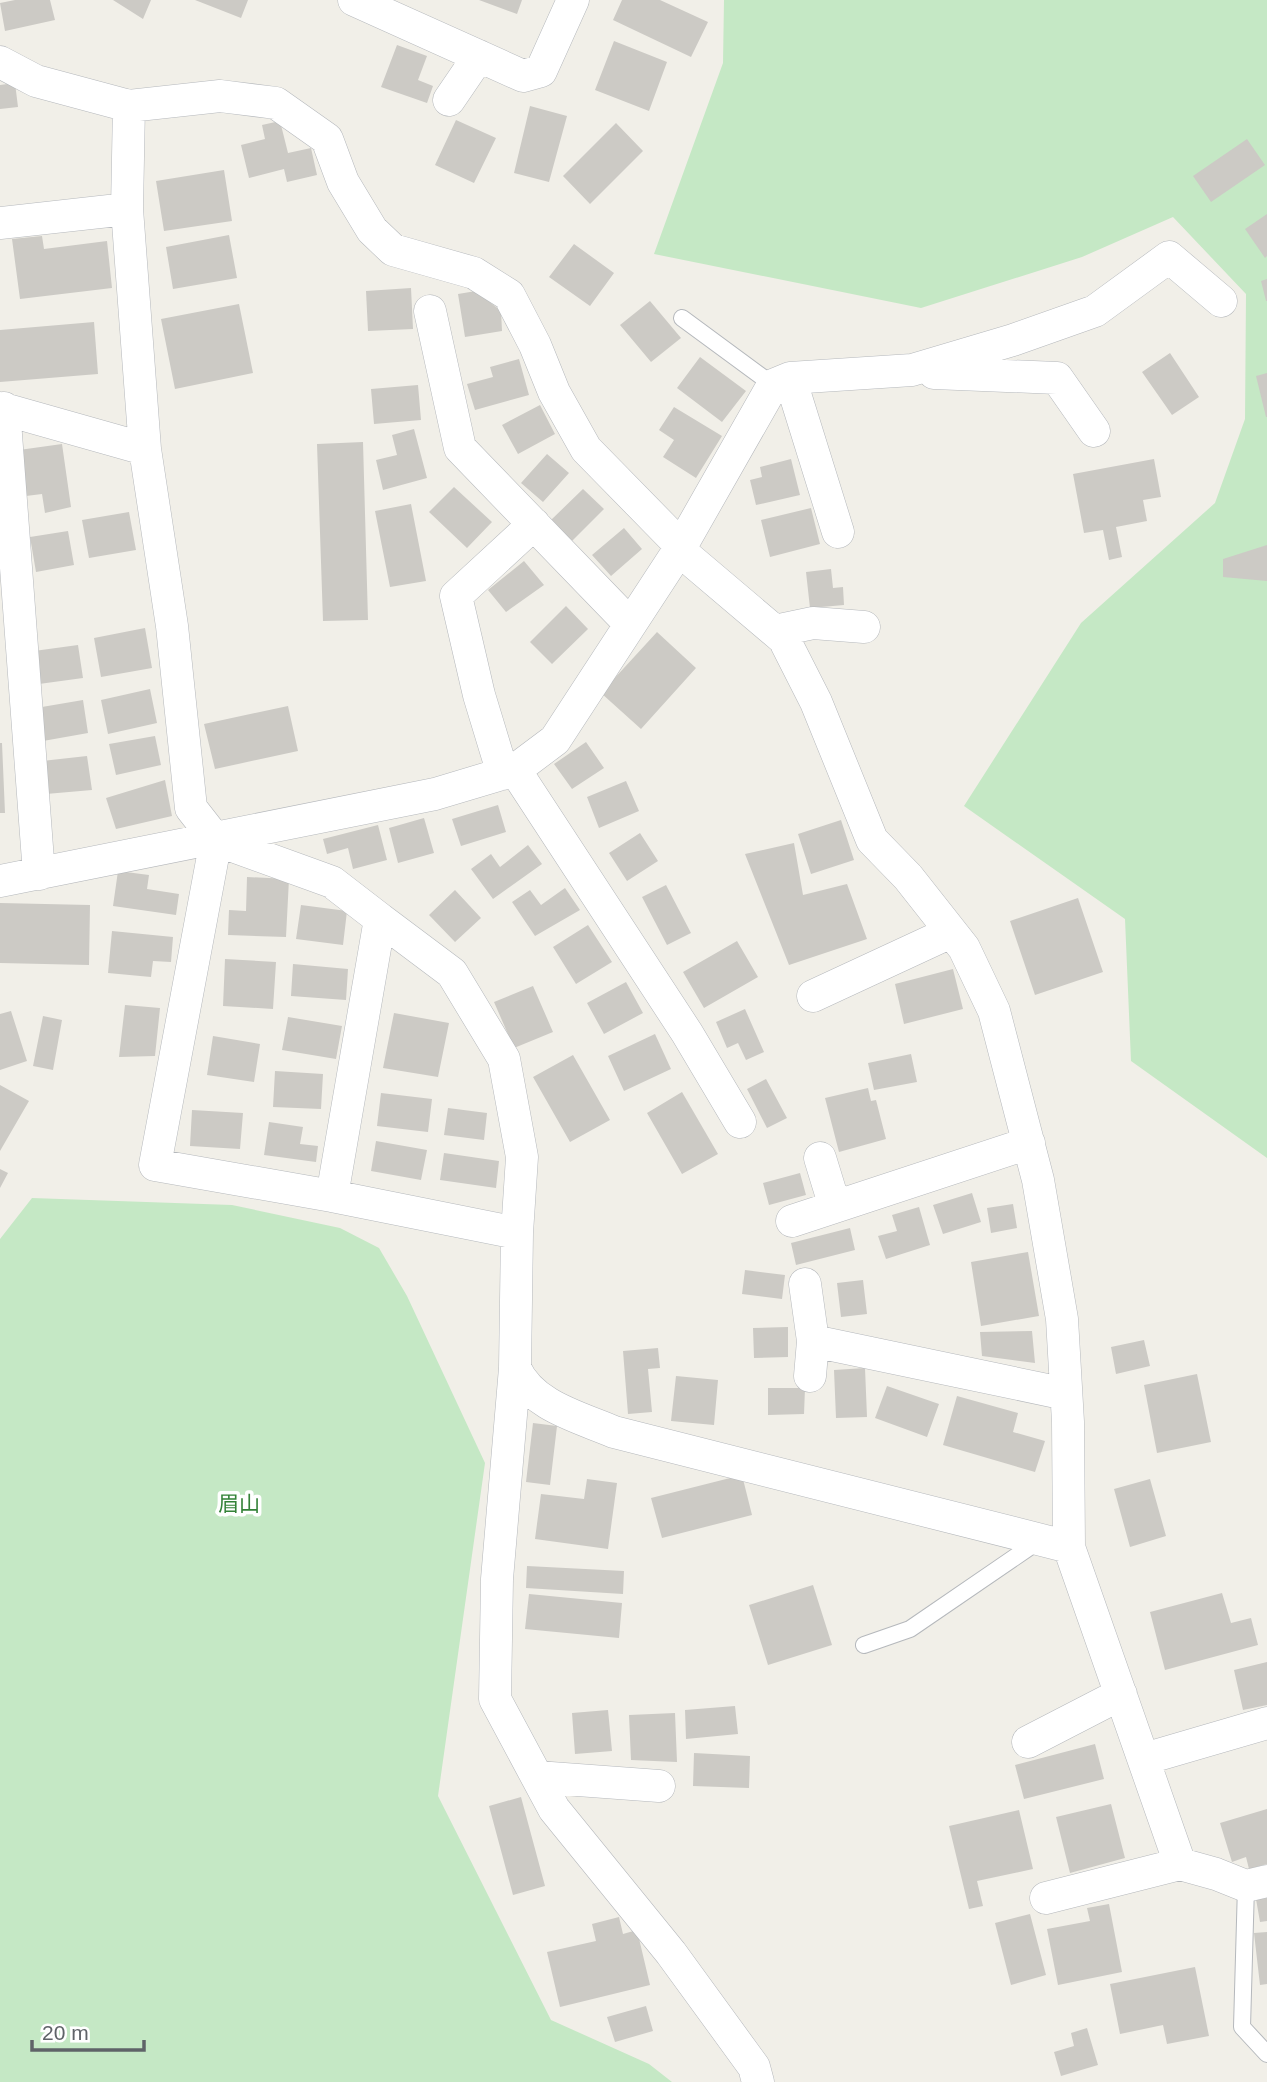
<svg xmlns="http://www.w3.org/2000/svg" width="1267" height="2082" viewBox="0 0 1267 2082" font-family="Helvetica,'Noto Sans JP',sans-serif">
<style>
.green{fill:#c5e8c5}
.building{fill:#cccac5}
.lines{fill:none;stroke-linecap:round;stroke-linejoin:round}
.lane-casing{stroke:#b5b8bc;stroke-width:18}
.street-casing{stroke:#b5b8bc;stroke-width:33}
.lane{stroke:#fff;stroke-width:16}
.street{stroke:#fff;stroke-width:32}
.labels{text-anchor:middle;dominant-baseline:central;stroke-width:7;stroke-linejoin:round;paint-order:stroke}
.park-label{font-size:21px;fill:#348238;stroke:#fff}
</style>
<rect width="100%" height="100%" fill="#f1efe8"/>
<path class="green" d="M724,0H1267V1158L1131,1061L1125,919L964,806L1081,623L1215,503L1245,419L1246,294L1173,217L1082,257L921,308L654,254L723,63Z
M32,1198L232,1205L340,1228L379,1248L407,1296L485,1463L438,1796L551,2020L649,2064L672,2082H0V1239Z"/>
<path class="building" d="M15,0H50L55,20L5,31L0,3Z
M113,0H151L143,19Z
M195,0H248L241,18Z
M479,0H522L517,14Z
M622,0H660L708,22L691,57L613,20Z
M614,41L667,62L649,111L595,90Z
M397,45L427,56L418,80L433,86L427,103L381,87Z
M15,83L18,107L0,109V85Z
M530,106L567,116L549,182L514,173Z
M456,120L496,138L474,183L435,165Z
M280,121L288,153L311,148L317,175L287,182L284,169L249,178L241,145L265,139L262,125Z
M616,123L643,151L590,204L563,176Z
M1247,139L1265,165L1211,202L1193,176Z
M224,170L232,221L164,231L156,181Z
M1267,214V256L1265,258L1245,229Z
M229,235L237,278L173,289L166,247Z
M42,236L44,249L107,241L112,288L20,299L12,239Z
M574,244L614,273L590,306L549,277Z
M1267,279V301H1266L1261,281Z
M411,288L413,329L368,331L366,291Z
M476,291L501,311L502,331L465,337L458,294Z
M650,301L681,338L651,362L620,325Z
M239,304L253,373L175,389L161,319Z
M94,322L98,374L0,382V330Z
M1170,353L1199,397L1172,415L1142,372Z
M700,357L746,391L722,422L677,388Z
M519,359L529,395L475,410L467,384L493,377L490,367Z
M1267,373V417H1266L1256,376Z
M418,385L421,420L374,424L371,389Z
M540,405L555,434L518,454L502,425Z
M674,407L722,436L696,478L663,457L674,440L659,430Z
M414,429L427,478L383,490L376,460L397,455L392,435Z
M363,442L368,620L323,621L317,444Z
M62,444L71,507L45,513L42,494L26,496L19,450Z
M547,454L569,473L543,502L521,483Z
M791,459L800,495L756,505L750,480L762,477L760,467Z
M1154,459L1161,497L1143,500L1147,521L1116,527L1122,557L1109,560L1103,530L1084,533L1073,474Z
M454,487L492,522L467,548L429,512Z
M583,489L604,509L572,541L551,520Z
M411,504L426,581L390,587L375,511Z
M811,508L820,544L770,557L761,520Z
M129,512L136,550L89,558L82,520Z
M624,528L642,549L611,576L592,555Z
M68,531L74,565L36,572L30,537Z
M1267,545V581L1223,577V559Z
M524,561L544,585L506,612L488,590Z
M831,569L833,588L843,587L844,605L810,608L806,572Z
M566,606L588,629L552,664L530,642Z
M145,628L152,668L101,677L94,638Z
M657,632L696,668L641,729L601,693Z
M78,645L83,678L39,684L34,651Z
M150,689L157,723L108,734L101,700Z
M83,700L88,733L43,741L36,708Z
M288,706L298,751L215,769L204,724Z
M155,736L161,765L116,775L109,744Z
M586,742L604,768L572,789L554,764Z
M0,743H2L5,813H0Z
M87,756L92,790L46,794L42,761Z
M165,780L172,816L116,829L106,798Z
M626,781L639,811L599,828L587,797Z
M498,805L506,832L461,846L452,819Z
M424,818L434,853L398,863L389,828Z
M841,820L854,860L811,874L798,834Z
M378,825L387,860L353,869L348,848L327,854L323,839Z
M640,833L658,861L627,881L609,853Z
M794,843L803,895L847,884L867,939L789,965L745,854Z
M528,845L542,864L493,899L471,869L491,854L500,867Z
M118,871L149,875L147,889L179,894L176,915L113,906Z
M247,877L289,879L286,937L228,935L229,910L246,911Z
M666,885L691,933L667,945L642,897Z
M565,888L580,910L535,936L512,902L530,890L541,905Z
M455,890L481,918L455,942L429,915Z
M1078,898L1103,972L1035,995L1010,921Z
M0,903L90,905L89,965L0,963Z
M301,905L347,911L343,945L296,939Z
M588,925L612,962L576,984L553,947Z
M112,931L173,937L171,962L153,961L151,977L108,973Z
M737,941L758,977L704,1008L683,972Z
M225,959L276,962L273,1009L223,1006Z
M293,964L348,969L346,1000L291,996Z
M953,969L963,1009L904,1024L895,984Z
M626,982L643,1013L604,1034L587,1003Z
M533,986L553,1032L514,1048L494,1002Z
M125,1005L160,1008L155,1056L119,1057Z
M745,1009L764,1052L746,1060L738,1043L727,1048L716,1022Z
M11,1011L27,1061L0,1070V1014Z
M394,1013L449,1023L438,1077L383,1068Z
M43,1016L62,1020L53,1070L33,1066Z
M288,1017L342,1026L336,1059L282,1050Z
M655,1034L671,1069L624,1091L608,1056Z
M213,1036L260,1044L254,1082L207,1075Z
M911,1054L917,1082L874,1090L868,1063Z
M573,1055L610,1120L570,1142L533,1077Z
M275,1071L323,1074L321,1109L273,1107Z
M766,1079L787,1118L767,1128L747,1089Z
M0,1085L29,1101L0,1151Z
M868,1088L871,1101L876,1100L886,1139L839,1152L825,1098Z
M682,1092L718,1154L682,1174L647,1113Z
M381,1093L432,1099L428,1132L377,1126Z
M448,1108L487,1113L484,1140L444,1135Z
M192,1110L243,1113L240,1149L190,1146Z
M269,1122L303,1127L300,1144L318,1146L316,1162L264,1155Z
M376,1141L427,1150L421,1180L371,1171Z
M444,1153L499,1161L496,1188L440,1180Z
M0,1169L8,1173L0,1188Z
M800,1173L806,1195L769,1205L763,1183Z
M972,1193L981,1222L943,1234L933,1205Z
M1013,1204L1017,1228L991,1233L987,1208Z
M919,1207L930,1245L886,1259L878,1236L897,1231L892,1215Z
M850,1228L855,1250L796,1265L791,1243Z
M1028,1252L1039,1316L981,1326L971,1262Z
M745,1270L785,1275L782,1299L742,1294Z
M863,1280L867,1314L841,1317L837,1283Z
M788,1327V1357L754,1358L753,1328Z
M1032,1331L1035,1363L982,1356L980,1332Z
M1144,1340L1150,1366L1116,1374L1111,1347Z
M658,1348L660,1368L648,1369L652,1412L628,1414L623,1351Z
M865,1368L867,1417L836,1418L834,1370Z
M1197,1374L1211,1442L1157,1453L1144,1385Z
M676,1376L718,1380L714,1425L671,1421Z
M887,1386L939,1404L927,1437L875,1418Z
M768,1388H805L804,1414L768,1415Z
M957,1396L1018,1413L1013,1432L1045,1441L1035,1472L943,1445Z
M533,1423L557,1426L550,1485L526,1482Z
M742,1475L752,1515L662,1538L651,1498Z
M587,1479L617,1483L608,1549L535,1539L541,1494L584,1499Z
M1150,1479L1166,1536L1130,1547L1114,1489Z
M527,1566L624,1571L623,1594L526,1588Z
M813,1585L832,1645L768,1665L749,1605Z
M1222,1593L1231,1623L1251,1618L1258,1645L1165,1670L1150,1612Z
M529,1594L622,1603L619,1638L525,1629Z
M1267,1662V1705L1243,1710L1234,1670Z
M735,1706L738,1734L686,1739L685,1710Z
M608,1710L612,1751L575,1754L572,1713Z
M675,1713L677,1762L631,1760L629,1715Z
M1095,1744L1104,1779L1024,1799L1015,1765Z
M694,1753L750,1756L749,1788L693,1786Z
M521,1797L545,1886L513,1895L489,1806Z
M1111,1804L1125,1858L1070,1873L1056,1817Z
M1267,1809V1864L1249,1869L1246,1857L1232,1862L1220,1823Z
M1019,1810L1033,1869L977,1881L983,1906L969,1909L949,1826Z
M1267,1898V1921L1260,1922L1256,1899Z
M1109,1904L1122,1972L1058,1985L1047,1929L1090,1921L1087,1908Z
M1030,1914L1046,1975L1011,1985L995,1923Z
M619,1917L623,1934L637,1930L650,1985L560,2007L547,1952L596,1941L592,1924Z
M1267,1932V1984L1260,1985L1254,1933Z
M1195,1967L1209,2036L1167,2044L1163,2025L1120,2034L1110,1984Z
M646,2006L653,2031L615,2042L607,2017Z
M1087,2028L1098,2065L1061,2076L1054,2052L1074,2046L1071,2033Z"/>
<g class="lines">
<defs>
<path id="lane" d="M682,318L773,385
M864,1645L910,1629L1040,1540
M1246,1886L1242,2027L1267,2054"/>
<path id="street" d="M354,0L523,76L541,71L573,0
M0,62L36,81L129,106L127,209L145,449L172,626L191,808L216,840L332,882L380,919L332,1196L155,1165L216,840
M449,100L479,56
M129,106L220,96L276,103L327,139L343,182L372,230L393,250L474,273L509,295L535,345L554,392L586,449L681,546
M0,223L127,209
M430,311L460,448L630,624
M934,373L1057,378L1094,431
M790,378L838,532
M0,408L145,449
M4,408L39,874
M679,550L773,385L790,378L912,370L1013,340L1095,311L1169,257L1221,301
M775,631L813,623L864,627
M515,770L687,1033L740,1122
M503,774L479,695L456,596L534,524
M0,881L435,794L515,770L555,740L679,550L784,639L816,702L872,840L908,877L964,948L994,1011L1038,1180L1062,1319L1068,1422L1069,1547L614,1432C579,1417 532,1406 515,1368L517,1233
M813,996L951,932
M820,1158L835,1207
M332,1196L517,1233L522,1157L504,1059L452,973L380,919
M792,1221L1029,1143
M805,1284L813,1341L810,1376
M813,1341L1066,1394
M515,1368L497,1579L495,1699L554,1809L671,1953L754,2067L758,2082
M1069,1547L1180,1864L1216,1874L1246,1886L1267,1881
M1028,1742L1121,1694
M1144,1759L1267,1723
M537,1777L659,1786
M1046,1898L1180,1864"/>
</defs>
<use href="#lane" class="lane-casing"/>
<use href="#street" class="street-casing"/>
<use href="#lane" class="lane"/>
<use href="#street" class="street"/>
</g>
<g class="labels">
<g class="park-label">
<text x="239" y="1503">眉山</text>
</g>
</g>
<path d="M32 2040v10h112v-10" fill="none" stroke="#5f6368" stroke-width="3.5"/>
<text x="42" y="2040" font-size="21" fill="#5f6368" stroke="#ffffff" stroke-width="5" paint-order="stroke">20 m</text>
</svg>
